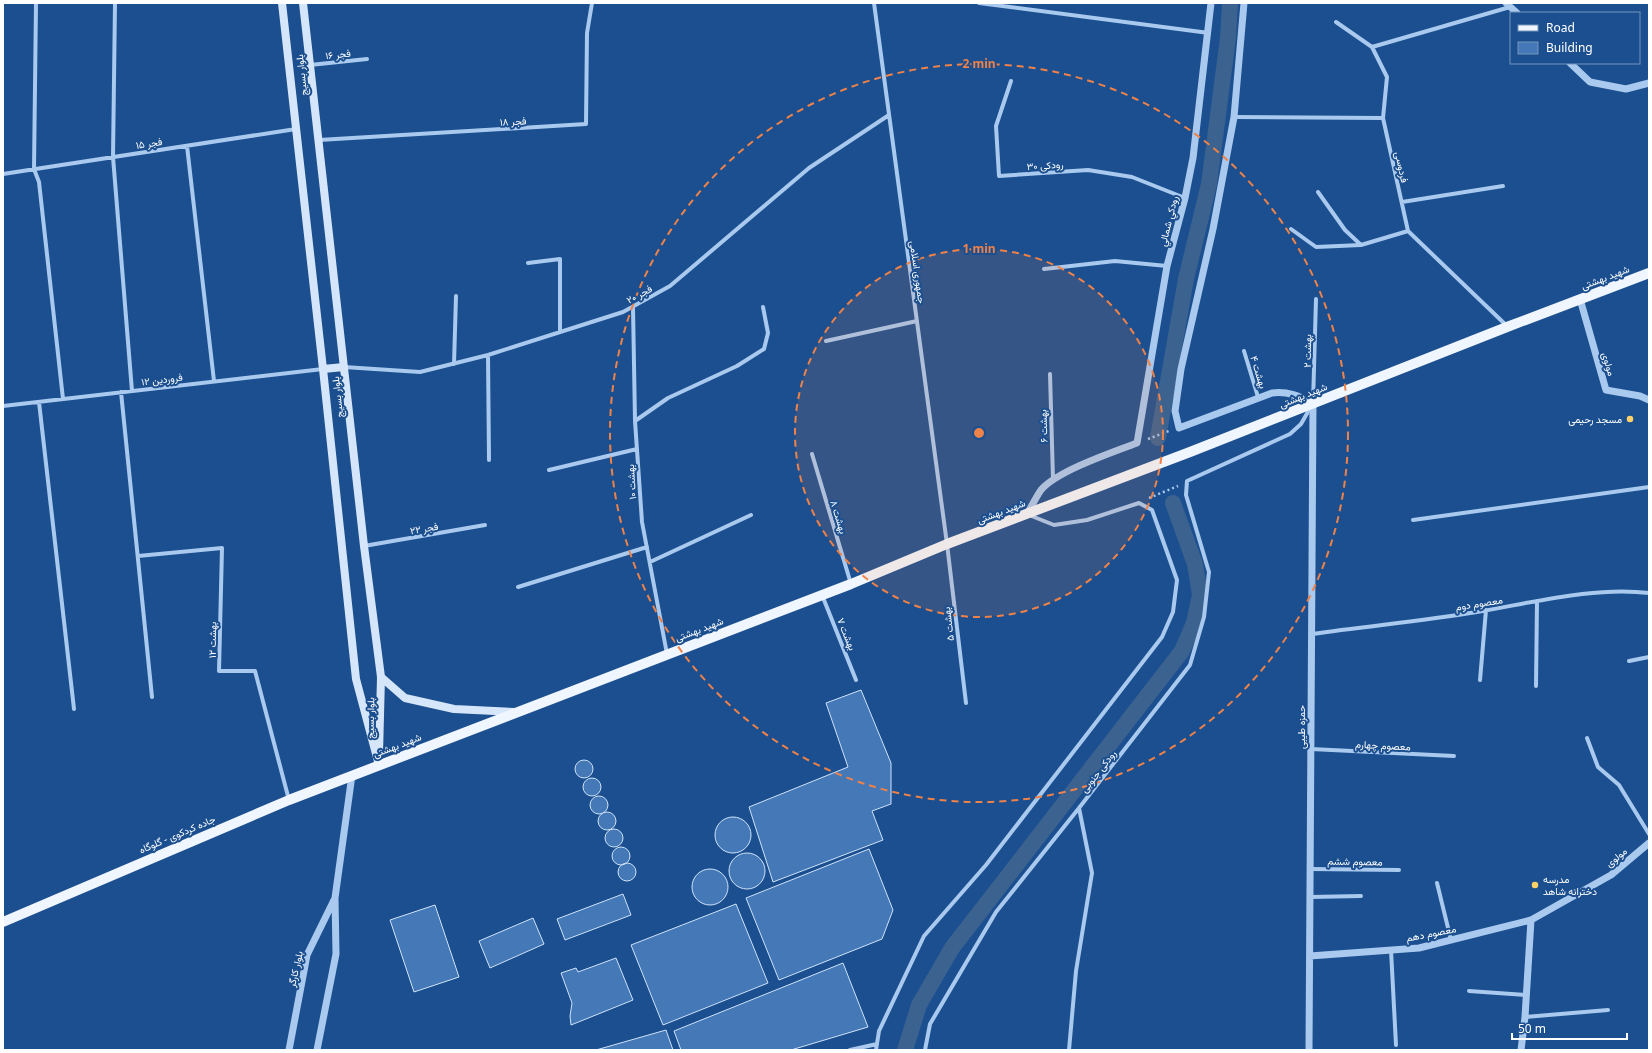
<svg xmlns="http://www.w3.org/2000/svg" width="1652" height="1053" viewBox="0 0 1652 1053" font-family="'Noto Sans',Vazirmatn,sans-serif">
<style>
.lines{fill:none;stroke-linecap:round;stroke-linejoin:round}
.canal{stroke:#3c6290;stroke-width:16}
.building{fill:#4478b7;stroke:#cfe3fa}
.path{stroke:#a9c9ee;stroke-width:2.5;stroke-dasharray:2 3;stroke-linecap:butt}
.minor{stroke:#a9c9ee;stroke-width:4}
.tertiary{stroke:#a9c9ee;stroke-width:7}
.secondary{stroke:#d6e6fa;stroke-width:8}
.primary{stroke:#f0f6ff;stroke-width:10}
.ring{fill:none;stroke:#ee8249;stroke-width:2;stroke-dasharray:7 5}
.poi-dot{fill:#ffd166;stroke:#1b4f8f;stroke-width:1.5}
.labels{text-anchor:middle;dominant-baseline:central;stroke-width:4;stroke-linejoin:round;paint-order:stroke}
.street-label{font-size:10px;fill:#fff;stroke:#1b4f8f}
.poi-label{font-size:10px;fill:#fff;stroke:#1b4f8f;text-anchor:end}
.centre{fill:#ee8249;stroke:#1b4f8f;stroke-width:2}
.ring-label{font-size:12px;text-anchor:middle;font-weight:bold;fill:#ee8249;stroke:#1b4f8f;stroke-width:4;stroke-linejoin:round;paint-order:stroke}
</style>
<rect width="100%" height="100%" fill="#1b4f8f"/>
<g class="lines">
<path class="canal" d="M1158,438L1186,279L1209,184L1228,38L1230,3
M905,1050L919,1005L952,948L1182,651L1194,623L1200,595L1195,564L1173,503"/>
</g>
<path class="building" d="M861,690L891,763V804L872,811L883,840L773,882L749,807L848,767L826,703Z
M575 769a9 9 0 1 1 18 0a9 9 0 1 1-18 0Z
M583 787a9 9 0 1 1 18 0a9 9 0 1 1-18 0Z
M590 805a9 9 0 1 1 18 0a9 9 0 1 1-18 0Z
M598 821a9 9 0 1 1 18 0a9 9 0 1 1-18 0Z
M715 835a18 18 0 1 1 36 0a18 18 0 1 1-36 0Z
M605 838a9 9 0 1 1 18 0a9 9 0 1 1-18 0Z
M612 856a9 9 0 1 1 18 0a9 9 0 1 1-18 0Z
M869,849L893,910L882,939L779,980L746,898Z
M729 871a18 18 0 1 1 36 0a18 18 0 1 1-36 0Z
M618 872a9 9 0 1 1 18 0a9 9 0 1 1-18 0Z
M692 887a18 18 0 1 1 36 0a18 18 0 1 1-36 0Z
M623,894L631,915L565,940L557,919Z
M736,904L768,983L663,1025L631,945Z
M435,905L459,977L414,992L390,920Z
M533,918L544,944L490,968L479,941Z
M616,958L633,1000L571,1025L570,1016L572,1003L561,973L576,968L578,972Z
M843,963L868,1027L791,1050H681L674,1031Z
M666,1030L673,1050H596Z"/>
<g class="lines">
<path class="path" d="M1148,439L1169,431
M1149,498L1178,486"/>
<path class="minor" d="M36,3L34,169L39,182L63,399
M115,3L113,157L132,391
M874,3L947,544L966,703
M979,3L1209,33
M1336,22L1372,47L1387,77L1383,118
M1372,47L1510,7
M310,65L367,59
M1011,81L996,126L999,176L1088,170L1132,177L1185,198
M1234,117L1383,118L1408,231L1507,326
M319,140L586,124L587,33L592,3
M187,146L214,381
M3,174L296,129
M1318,192L1345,230L1361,245L1408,231
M1402,202L1503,186
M1291,229L1316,247L1361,245
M528,263L560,259V332
M1044,269L1115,261L1167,266
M633,307L635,421L642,522L667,654
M826,341L917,321
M1244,351L1258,397
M488,355L489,460
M454,364L456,296
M344,367L420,372L488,355L623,312L670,286L809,168L889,115
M1050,374L1053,479
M121,392L152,697
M39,402L74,709
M3,406L323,369
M635,421L668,398L737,366L764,349L768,333L763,307
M812,454L851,584
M549,470L637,449
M1413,520L1649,487
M364,546L485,525
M138,556L222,548L219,671H255L289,800
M650,562L751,515
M518,587L647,547
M822,595L856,680
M1312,634C1367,626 1423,621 1477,612C1531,603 1595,586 1649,593
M1629,661L1649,657
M1480,680L1486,610
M1536,686L1537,601
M1587,738L1598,767L1619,785L1649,834
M1311,749L1454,756
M1310,869L1399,870
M1437,883L1451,940
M1310,897L1361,896
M1391,950L1396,1045
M1469,991L1526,995
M1525,1017L1608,1010
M850,1050L877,1044
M876,1050L879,1031L924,936L986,865L1162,637L1173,612L1177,580L1152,510L1139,503L1087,520L1054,525L1029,515
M925,1050L930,1024L996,912L1079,808L1190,665L1204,617L1209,572L1186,495L1187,481L1290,434L1301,424L1313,403L1316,299
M1069,1050L1076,971L1092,873L1079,808"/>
<path class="tertiary" d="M1244,3L1234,117L1213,229L1181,369L1175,411L1179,428L1272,393C1288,391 1299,396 1313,403L1309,1050
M1506,3L1517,13
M1570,63L1590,82L1626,89L1649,83
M1580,299L1606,390L1640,396L1649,400
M1027,514C1032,506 1036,497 1041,490C1057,471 1113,452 1137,443L1167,266L1185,198L1193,158L1211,3
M1310,956L1419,948L1531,920L1611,875L1649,843
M289,1050L307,955L334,900
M317,1050L336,954L335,898L352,775
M1521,1050L1525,1017L1531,920"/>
<path class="secondary" d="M282,3L323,369L356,679L379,765
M303,3L364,546L381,677L379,754
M323,369L344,367
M381,677L405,698L454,709L515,712"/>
<path class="primary" d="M3,922L289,800L851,584L947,544L1190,452L1507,327L1649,273"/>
</g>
<circle cx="979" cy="433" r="184" fill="#ee8249" fill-opacity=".12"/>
<g class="ring">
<circle cx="979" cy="433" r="184"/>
<circle cx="979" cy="433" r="369"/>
</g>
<g class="poi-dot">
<circle cx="1630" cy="419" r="4"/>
<circle cx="1535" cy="885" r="4"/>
</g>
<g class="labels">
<g class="street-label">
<text transform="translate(338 54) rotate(-6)">فجر ۱۶</text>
<text transform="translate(301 75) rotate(-96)">بلوار بسیج</text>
<text transform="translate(513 121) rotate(-3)">فجر ۱۸</text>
<text transform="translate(149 143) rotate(-9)">فجر ۱۵</text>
<text transform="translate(1045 165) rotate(-4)">رودکی ۳۰</text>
<text transform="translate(1402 167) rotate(78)">فردوسی</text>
<text transform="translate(1168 221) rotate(-76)">رودکي شمالي</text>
<text transform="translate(918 272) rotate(82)">جمهوری اسلامی</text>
<text transform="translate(1605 277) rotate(-21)">شهید بهشتی</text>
<text transform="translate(639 294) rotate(-29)">فجر ۲۰</text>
<text transform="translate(1307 351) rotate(-89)">بهشت ۲</text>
<text transform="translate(1609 364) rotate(74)">مولوی</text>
<text transform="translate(1259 372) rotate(73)">بهشت ۴</text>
<text transform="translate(162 379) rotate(-7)">۱۲ فروردین</text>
<text transform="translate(1303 395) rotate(-22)">شهید بهشتی</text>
<text transform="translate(337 397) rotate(-96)">بلوار بسیج</text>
<text transform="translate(1043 426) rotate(-92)">بهشت ۶</text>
<text transform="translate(631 482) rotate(-94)">بهشت ۱۰</text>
<text transform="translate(1001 511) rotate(-21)">شهید بهشتی</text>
<text transform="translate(839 517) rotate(73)">بهشت ۸</text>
<text transform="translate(424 528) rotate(-10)">فجر ۲۲</text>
<text transform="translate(1479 603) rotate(-9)">معصوم دوم</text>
<text transform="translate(948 624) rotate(-97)">بهشت ۵</text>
<text transform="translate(699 629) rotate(-21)">شهید بهشتی</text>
<text transform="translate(847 634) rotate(68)">بهشت ۷</text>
<text transform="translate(212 640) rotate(-89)">بهشت ۱۲</text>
<text transform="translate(370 718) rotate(-89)">بلوار بسیج</text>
<text transform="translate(1301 727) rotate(-90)">حمزه طیبی</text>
<text transform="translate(397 745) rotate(-21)">شهید بهشتی</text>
<text transform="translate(1383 745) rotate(3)">معصوم چهارم</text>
<text transform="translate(1098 771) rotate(-52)">رودکی جنوبی</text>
<text transform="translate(177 834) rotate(-23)">جاده کردکوی - گلوگاه</text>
<text transform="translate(1616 857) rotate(-40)">مولوی</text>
<text transform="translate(1355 861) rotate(1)">معصوم ششم</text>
<text transform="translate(1431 933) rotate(-11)">معصوم دهم</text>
<text transform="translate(295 969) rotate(-77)">بلوار کارگر</text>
</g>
<g class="poi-label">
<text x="1622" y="419">مسجد رحیمی</text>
<text x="1543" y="879" text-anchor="start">مدرسه<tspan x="1543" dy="12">دخترانه شاهد</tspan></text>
</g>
</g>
<circle cx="979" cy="433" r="6" class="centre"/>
<g class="ring-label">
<text x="979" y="68">2 min</text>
<text x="979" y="253">1 min</text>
</g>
<rect width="1652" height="1053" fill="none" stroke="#ffffff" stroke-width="8"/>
<rect x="1510" y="12" width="130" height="52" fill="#1b4f8f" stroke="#7695bc"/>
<rect x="1518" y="25" width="20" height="6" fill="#f0f6ff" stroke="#7695bc"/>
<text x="1546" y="32" font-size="12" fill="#ffffff">Road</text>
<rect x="1518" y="42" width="20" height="12" fill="#4478b7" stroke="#7695bc"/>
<text x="1546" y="52" font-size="12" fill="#ffffff">Building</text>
<path d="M1512 1033v6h115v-6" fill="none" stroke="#ffffff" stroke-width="2"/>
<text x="1518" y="1033" font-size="12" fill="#ffffff" stroke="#1b4f8f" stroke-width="3" paint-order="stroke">50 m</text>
</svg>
